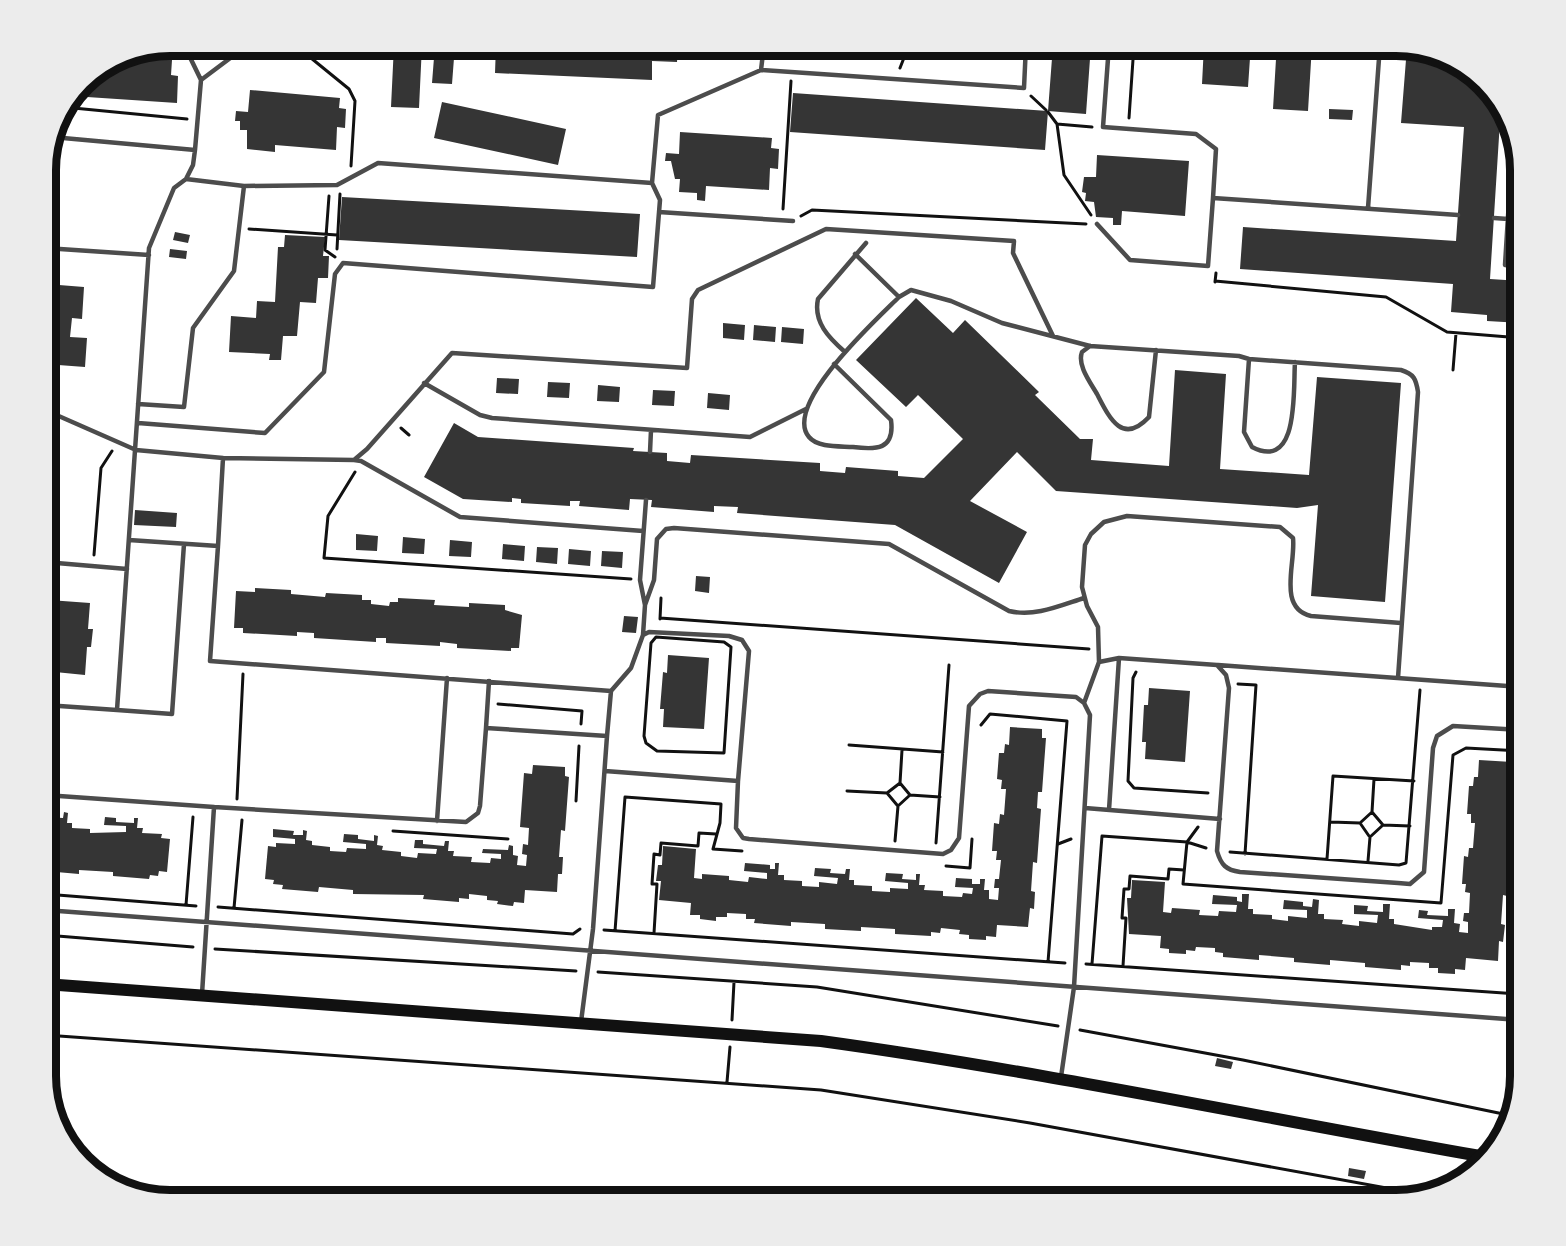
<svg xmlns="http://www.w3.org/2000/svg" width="1566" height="1246" viewBox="0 0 1566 1246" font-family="Raleway,sans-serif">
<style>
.building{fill:#353535}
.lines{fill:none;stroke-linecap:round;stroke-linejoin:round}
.path{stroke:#111;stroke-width:3}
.service{stroke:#4c4c4c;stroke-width:4.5}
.secondary{stroke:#111;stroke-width:12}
.rim{fill:none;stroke:#111;stroke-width:8}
</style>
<rect width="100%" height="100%" fill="#fff"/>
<path class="building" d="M173,45L171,75L178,76L177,103L72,96L87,76L122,54Z
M394,45H422L419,108L391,107Z
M435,45H455L452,84L432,83Z
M496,45H678L677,62L652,61V80L495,73Z
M1053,45H1091L1086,114L1048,111Z
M1204,45H1251L1277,49V45H1312L1308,111L1273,109L1276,59L1250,58L1248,87L1202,84Z
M1407,47L1444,54L1478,76L1501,105L1490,279L1521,281V323L1487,321V315L1451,312L1453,284L1240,269L1243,227L1456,241L1464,127L1401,123Z
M250,90L340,98L339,108L346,109L345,128L337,127L336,150L275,145V152L247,149V130H240V121H235L236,111L248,112Z
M793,93L1048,111L1045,150L790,132Z
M442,102L566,129L558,165L434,138Z
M1329,109L1353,110L1352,120L1329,119Z
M680,132L772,138L771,148L779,149L778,169L770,168L769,190L706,186L705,201L697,200V193L679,192L680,179H675L671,161H665L666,153L679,154Z
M1097,155L1189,161L1185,216L1122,211L1121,225H1113V218L1096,217L1094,202L1085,201L1086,193L1082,192L1084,177H1096Z
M342,197L640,214L637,257L339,240Z
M1518,205H1521V238H1516Z
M175,232L190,235L188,243L173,240Z
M285,235L325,237L323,256H329L328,278H318L316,303L300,302L297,336H283L281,360H269L270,354L229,352L231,316L256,318L257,301L275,302L278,247H284Z
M170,249L187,251L186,259L169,257Z
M59,285L84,287L82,319L72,318L70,337L87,338L85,367L45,364V293L58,294Z
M916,298L953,333L965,320L1039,392L1035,395L1080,439H1093L1091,460L1169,466L1175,370L1226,374L1220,469L1309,475L1317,377L1401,383L1385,602L1311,596L1318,505L1297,508L1056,491L1017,452L970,501L1027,532L999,583L895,525L737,513L738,507L714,506V512L651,507L652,500L630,499L629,510L579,506L580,501H570V506L521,503V499L512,498V502L463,499L424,477L454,423L478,437L634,448L633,451L667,453V461L690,463L691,455L820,463V471L845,473L846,467L898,471V476L924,478L963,439L918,395L906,407L856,360Z
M723,323L745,325L744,340L723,338Z
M754,325L776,327L775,342L753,340Z
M782,327L804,329L803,344L781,342Z
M497,378L519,379L518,394L496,393Z
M548,382L570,383L569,398L547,397Z
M598,385L620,387L619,402L597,401Z
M653,390L675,391L674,406L652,405Z
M708,393L730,395L729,410L707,408Z
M135,510L177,513L176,527L134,525Z
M356,534L378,536L377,551L356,550Z
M403,537L425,539L424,554L402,553Z
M450,540L472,542L471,557L449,556Z
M503,544L525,546L524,561L502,559Z
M537,547L558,548L557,564L536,562Z
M569,549L591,551L590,566L568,564Z
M602,551L623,552L622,568L601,566Z
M696,576L710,577L709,593L695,591Z
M255,588L291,590V594L325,597L326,593L362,595V600H371V604L389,606L390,602H398V598L435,600L434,605L469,607V603L505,605V610L522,615L519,648H511V651L457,648V644L440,642V646L386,643V638H376V642L314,638V633L297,632V636L243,633V628H234L236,591L255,592Z
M49,600L90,603L88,629H93L91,647H87L85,675L45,671V617H48Z
M624,616L638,617L636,633L622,632Z
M668,655L709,658L704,729L663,727L664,709H660L663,672L667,673Z
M1149,688L1190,691L1185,762L1145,759L1146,742H1142L1144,705H1148Z
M1010,727L1042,729V738H1046L1042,792H1038L1037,808L1041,809L1037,863L1033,862L1031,891L1035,892L1034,909L1030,908L1028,927L997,925L996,937L986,936V940L969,939V935L959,934L960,930L941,928L940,933L931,932V936L895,934V929L861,927V931L825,929V924L791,922V926L754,923L755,919H746V914L727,913V917H716V921L700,919V915H690L691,903L659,900L661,881H656L658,865H662L663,846L696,849L694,878L702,879V874L729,876V880L748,882L749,877L767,879V873L744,871L745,863L770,865V869H775V863H779L778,875H784V880L802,881V886L819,887V882L837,884L838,878L814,876L815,868L831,869L830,873L845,874L846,869H850L849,880H854V885L872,886V891L890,892V888L908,889V883L885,881L886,873L903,874L902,879L916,880V874H920L919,885H925L924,890L943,891V896L962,897L963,893L972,894L973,888L955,887L956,878L972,879V884H980V879H985L984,890H989V899L998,900L999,888H994L995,879H999L1001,860H996L997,851H992L994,823L999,824L1000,814L1004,815L1006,789H1001L1002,780L997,779L999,753H1004L1005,744L1009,745Z
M1479,760L1512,762L1511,771H1516L1512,825H1508L1506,842H1511L1507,896L1503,895L1501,924L1505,925L1503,942L1499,941L1498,961L1466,958L1465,970L1455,969V974L1438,973V968H1429V963L1410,962V966L1401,965V970L1365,967V963L1330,960V965L1294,962V958L1259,955V960L1223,957V953L1215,952V948L1196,947L1195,951L1186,950V954L1169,953V949L1160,948L1161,936L1129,934L1127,898H1131L1132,880L1165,882L1163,912L1171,913L1172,908L1200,910L1199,915L1218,916L1219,911L1236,912L1237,905L1212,904L1213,895L1237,897V901L1242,902V894H1249L1248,909H1253V914L1272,915V919L1288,921V916L1307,918V910L1283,909L1284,900L1303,902V906L1312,907L1313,899L1319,900L1318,914H1324V919L1343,920L1342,924L1359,926V921L1377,923L1378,915L1354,914V905L1368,906L1367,911L1383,912V904H1390L1389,919H1394V924L1432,930V927H1442L1443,920L1418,918L1419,910L1428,911L1427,915L1448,916V909H1455L1454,923L1460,924L1459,932L1468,933V922L1463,921L1464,913H1469L1470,893L1465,892L1466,884H1462L1464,856L1468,857L1469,848H1473L1475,823H1471V814H1467L1469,786H1473L1474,777H1478Z
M533,765L565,767V776L569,777L565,831L561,830L559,857H563L562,874H558L557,892L525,890L524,903L514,902L513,906L497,904L498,901L487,900V896L469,894V899L459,898V902L423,899L424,895L353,894V890L319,887L318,892L282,889L283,885L273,884L274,880L265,879L268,846L276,847V843L295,844V839L273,837V829L294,831L293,835H303V830L307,831L306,840L312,841V845L330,847V851L346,852L347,848L366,849V844L343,842L344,834L358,835V839L374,841V835L378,836L377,845L383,846L382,850L401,852V856L417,858L418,853L436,854L437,849L414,848L415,840H423V844L444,846L445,841H449L448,851H454L453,856L472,857L471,862L490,863L491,858L501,859V854L482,853L483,849L508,850L509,845L513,846V855L518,856L517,865L526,866L527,855L522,854L523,844L528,845L529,828L520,827L524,773L532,774Z
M64,812L68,813L67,823H72V828L90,829V833L126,832V826L104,825L105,817L116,818V822L134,823V818H138L137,828H143L142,833L162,834L161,838L170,839L167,872L159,871L158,876L150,875L149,879L113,876V872L79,870V874L45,871V826L55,827V821L45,820V817L63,818Z
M1217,1058L1233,1062L1231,1069L1215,1066Z
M1349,1168L1366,1171L1364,1179L1348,1176Z"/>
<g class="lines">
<path class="path" d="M295,45L349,89L355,101L351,166
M900,68L909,45
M1031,96L1046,110
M63,107L187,119
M1048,112L1057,124L1092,127
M1129,118L1134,45
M1057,124L1064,175L1091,215
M329,196L325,250L335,257
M783,209L791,81
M801,216L812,210L1086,224
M249,229L337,235
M337,249L340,194
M1215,281L1386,297L1447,332L1521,338
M1215,282L1216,273
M1453,370L1456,333
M401,428L409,435
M355,472L328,516L324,558L631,579
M94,555L101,468L112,451
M660,618L1089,649
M660,619L661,598
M656,637L724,642L731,647L724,753L657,751L646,743L644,736L651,643Z
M1136,672L1133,678L1128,781L1134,788L1208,793
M1238,684L1256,685L1245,854
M498,704L582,711L581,724
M981,725L990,714L1067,721L1048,962
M849,745L943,752
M900,783L910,795
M847,791L887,793L900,783L902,750
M887,793L897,805
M237,799L243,674
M576,801L579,746
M1372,812L1383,825
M1331,822L1360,823L1372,812L1374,779
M1360,823L1369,836
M1198,827L1187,842L1206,848
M393,831L508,839
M895,841L898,806L910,795L940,797
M936,843L949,665
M1058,844L1071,839
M1230,852L1399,865L1406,863L1420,690
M1327,859L1333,776L1414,781
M1368,861L1370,837L1383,825L1410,826
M946,866L970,868L972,839
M45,894L196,906
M186,905L193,817
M218,907L573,934L580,929
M234,908L242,820
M604,930L1065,963
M615,931L625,797L721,804L720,823L713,849L742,851
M654,933L657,884H652L654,854L660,855L661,843L698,846L699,833L716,834
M45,935L193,947
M215,949L576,971
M1086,964L1518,994
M1092,964L1102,836L1187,842L1183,884L1441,903L1453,755L1466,748L1521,751
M1123,966L1126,918H1122L1124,889H1129L1130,876L1168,879L1169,869L1184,870
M598,972L817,987L1058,1026
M1519,1006L1521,957
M732,1020L734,982
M1080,1030L1243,1060L1513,1116
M45,1035L821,1090L1030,1123L1425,1195
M727,1082L730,1047
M1516,1103L1520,1028
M1497,1146L1504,1114"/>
<path class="service" d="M184,45L201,80
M1109,45L1103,127L1196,134L1216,149L1213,198L1458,215
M761,70L1024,88L1026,45
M1513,136L1505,265L1521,267
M52,137L195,150L201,80L241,50L242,45
M186,179L244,186L337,185L378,163L652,183
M1368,208L1380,45
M659,212L793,221
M1494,218L1508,219
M1097,224L1130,260L1208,266L1213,198
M45,248L149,255
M855,254L899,297
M1090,346L1082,352C1077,365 1090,382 1097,394C1109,417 1122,446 1149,417L1156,350
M845,352C829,338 813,322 818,299L866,243
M1249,359L1244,432L1252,447C1300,472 1293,388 1295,362
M834,364L891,420C895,450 876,450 853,447C840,446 818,448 809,437C782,405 878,318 899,297L911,290L951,301L1002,323L1090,346L1239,356L1249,359L1401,370C1414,374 1416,379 1418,392L1398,678
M424,383L480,415L492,418L750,437L806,409
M138,404L184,407L193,328L234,271L244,186
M45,410L136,450L223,458L218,546
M138,423L265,433L324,372L335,274L343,263L653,287L660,200L652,183L658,115L761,70L764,45
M650,452L651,430
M223,458L354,460L367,449L452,353L687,368L692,299L698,290L826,229L1014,241L1013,253L1053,336
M354,460L361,461L460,517L643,531
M129,540L218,546L210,661L611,691L607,736L486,728L480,806L478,813L466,822L214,807
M45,562L127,569
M645,605L654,580L657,539L666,529L674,528L889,544L1009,611C1035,617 1059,606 1084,598
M643,635L645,605L640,580L646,500
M1099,662L1098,627L1087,606L1082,587L1085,545L1091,534L1104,522L1127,516L1280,527L1293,538C1296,563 1277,608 1311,616L1401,623
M1218,665L1521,687
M611,691L631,668L643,635L649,632L729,636L742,640L749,651L738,781
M1084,703L1099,662L1119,658L1217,665L1226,675L1229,688L1217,851C1221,865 1226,870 1240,872L1398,883L1410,884L1424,872L1433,748L1437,736L1453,726L1521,730
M45,705L117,710L149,248L174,188L186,179L193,165L195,150
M117,710L172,714L184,544
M486,728L489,681
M605,771L738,781L736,828L743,838L749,839L943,854L951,850L959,838L969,706L980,694L988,691L1076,697L1084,703L1090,715L1074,987L1061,1077
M45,795L214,807L202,994
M1085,808L1220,819
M1109,810L1119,658
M437,821L447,678
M45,910L1506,1019L1521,1018
M581,1022L593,929L607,736"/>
<path class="secondary" d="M45,984L821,1041C1046,1072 1267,1119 1491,1158"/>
</g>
<path d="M0 0H1566V1246H0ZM170 56H1396A114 114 0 0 1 1510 170V1076A114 114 0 0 1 1396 1190H170A114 114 0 0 1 56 1076V170A114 114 0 0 1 170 56Z" fill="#ececec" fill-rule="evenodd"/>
<path class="rim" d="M170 56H1396A114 114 0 0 1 1510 170V1076A114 114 0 0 1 1396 1190H170A114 114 0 0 1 56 1076V170A114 114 0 0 1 170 56Z"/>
</svg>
